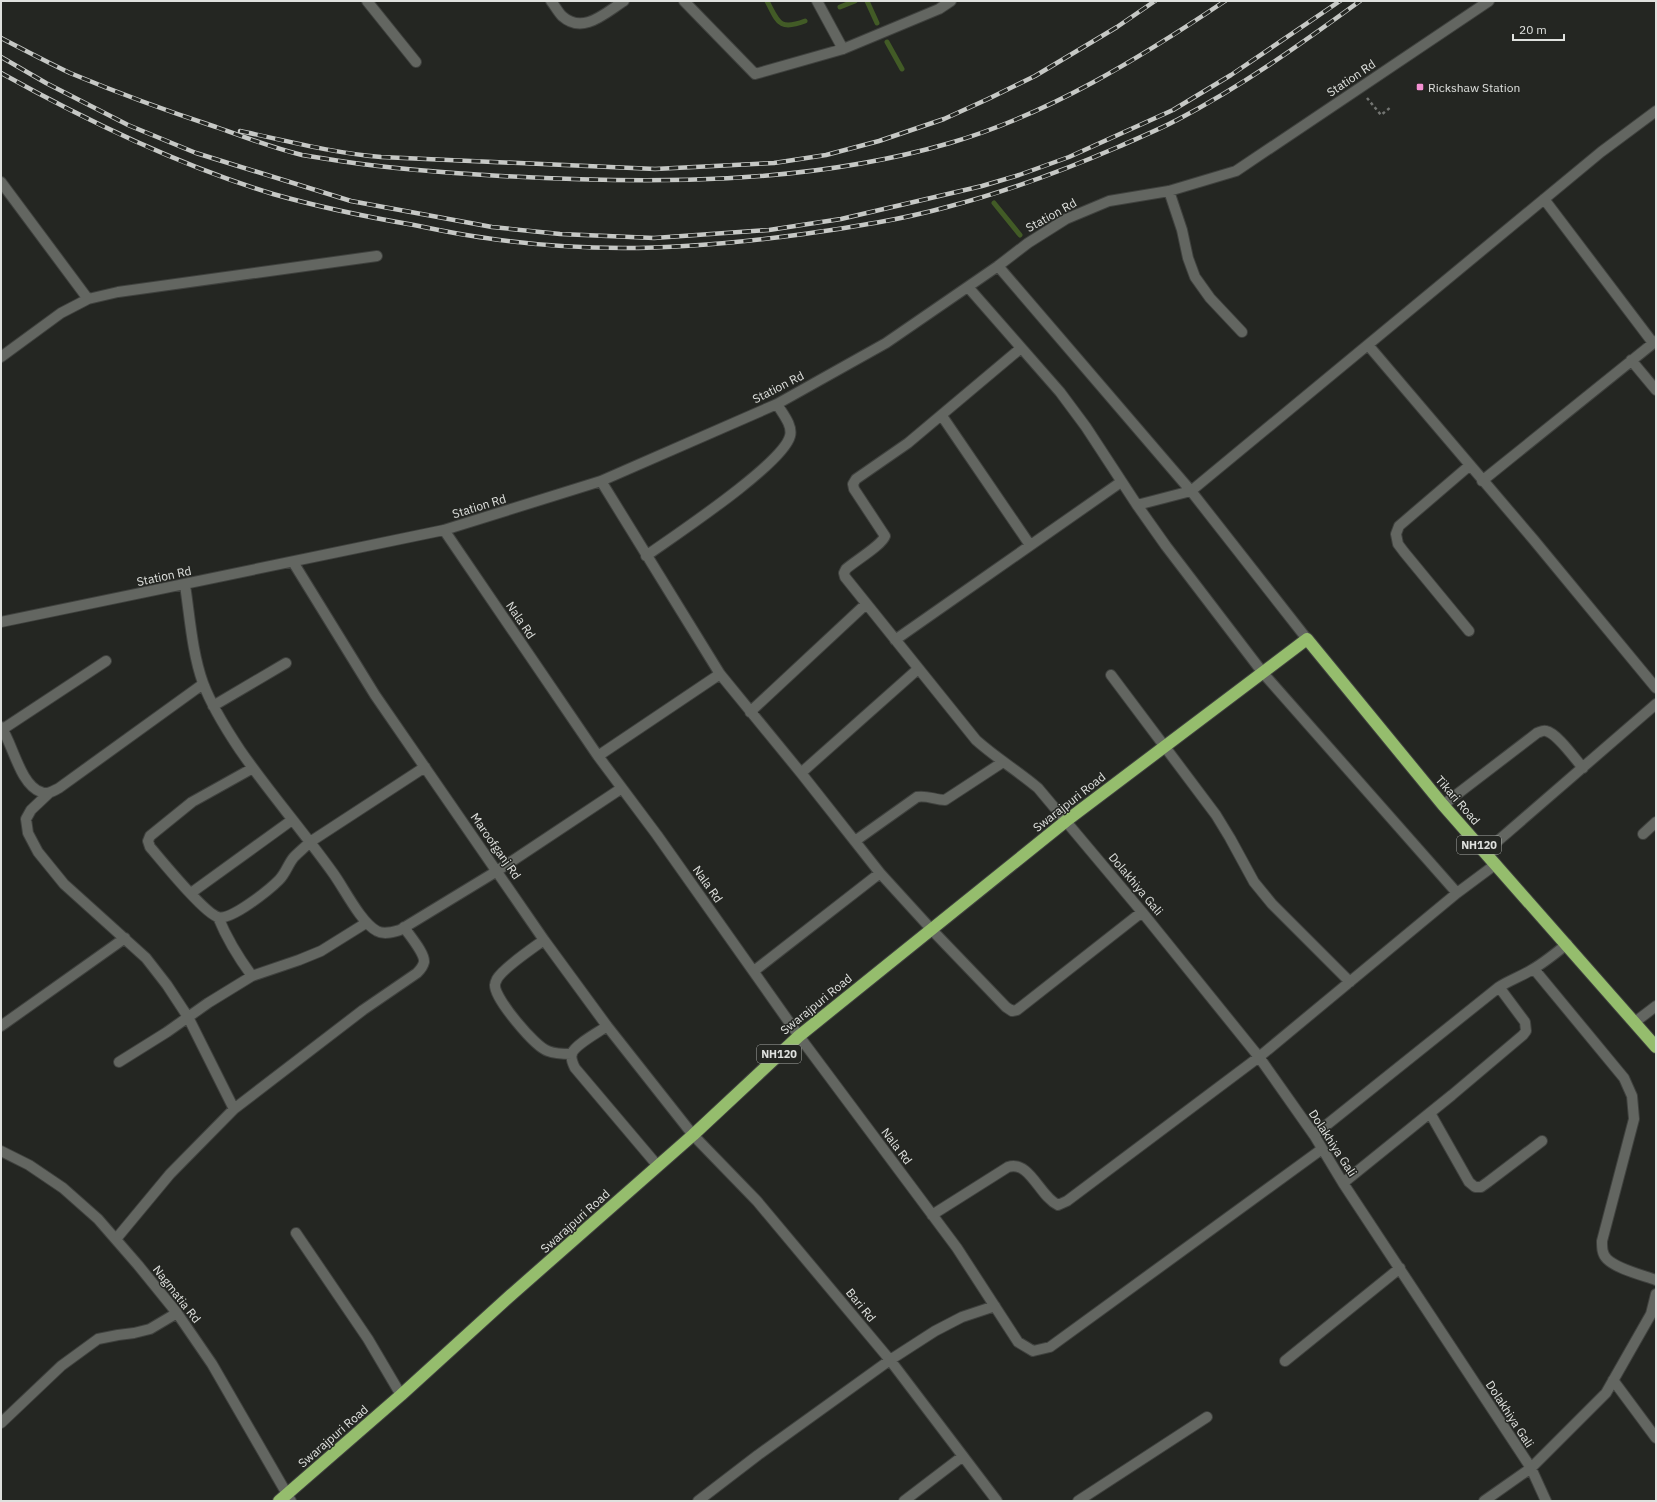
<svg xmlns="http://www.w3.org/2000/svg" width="1657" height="1502" viewBox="0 0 1657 1502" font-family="'IBM Plex Sans',sans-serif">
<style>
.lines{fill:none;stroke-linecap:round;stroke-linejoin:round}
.stream{stroke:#425b26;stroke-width:5}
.minor-casing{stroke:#3f413e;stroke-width:12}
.highway-casing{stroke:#3f413e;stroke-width:14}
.path{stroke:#737572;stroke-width:2.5;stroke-dasharray:3 3;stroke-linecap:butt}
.minor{stroke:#636661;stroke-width:10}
.highway{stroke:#95bd6d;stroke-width:12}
.rail-casing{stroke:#c6c8c5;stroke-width:4.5}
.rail{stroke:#242622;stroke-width:3;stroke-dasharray:9;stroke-linecap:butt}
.poi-dot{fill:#f491d3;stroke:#242622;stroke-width:1.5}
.labels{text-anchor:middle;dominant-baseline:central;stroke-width:3;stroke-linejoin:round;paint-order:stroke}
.shield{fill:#242622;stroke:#a7a9a6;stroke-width:1}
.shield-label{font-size:11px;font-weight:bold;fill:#dfe1de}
.street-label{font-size:12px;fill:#dfe1de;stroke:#242622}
.poi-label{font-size:12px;fill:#dfe1de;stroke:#242622;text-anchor:start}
</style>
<rect width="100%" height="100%" fill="#242622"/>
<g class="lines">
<path class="stream" d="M767,1C778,22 779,31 805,21
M867,1L877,23
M840,7L855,1
M887,42L902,69
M994,203L1020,235"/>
<defs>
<path id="minor" d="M367,1L416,62
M551,1C555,6 558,12 562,16C583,35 605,13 624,1
M684,1L755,74L843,49L939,9L951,1
M817,1L843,49
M1,182L88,299
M1169,191L1182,230L1188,258L1195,277L1210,298L1242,332
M1544,199L1653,343
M998,266L1191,491L1137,505
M968,287L1060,392L1086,427L1137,505L1166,546L1263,673L1457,893
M1368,345L1533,539L1656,688
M1021,348L908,443L856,479L853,484L854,489L885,536C882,545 855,561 846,569L844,573L845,577L976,740C996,758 1018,771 1038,788L1142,912L1259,1057L1314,1135L1343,1183L1531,1468L1546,1501
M1,357L61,313L88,299L118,292L377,256
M1631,360L1656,390
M942,416L1030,545
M601,481L720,674L801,773L880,873L932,930L1006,1007L1012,1011L1017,1010L1142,912
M1482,481L1656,341
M444,530L598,756L657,835L799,1036L957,1248L1018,1342L1033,1351L1050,1347L1322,1149
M646,556C674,536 783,464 790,436C793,425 782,413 777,404
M293,562L375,695L544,940L607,1026L693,1135L757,1201L890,1360L997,1501
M185,585C190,618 192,652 203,683C212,707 226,729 240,750C269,792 303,831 333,873C344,888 361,923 377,931C384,935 393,932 400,930L497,871L622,788
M1,622L444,530L601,481L777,404L886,343L998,266L1028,243L1066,219L1109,201L1169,191L1236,171L1489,1
M1469,631L1404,552L1398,544L1396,534L1399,526L1469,466
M1307,639L1191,491L1601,152L1656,111
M895,640L1121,482
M1111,675L1216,815L1230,838L1254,882L1272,904L1350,982
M213,706L286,663
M750,712L866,604
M1,727C13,744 20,785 41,792C48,795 53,791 59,788L203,684
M3,729L106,661
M598,756L720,674
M253,768L192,802L150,836L148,841L150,847C162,861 204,913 218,917C231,921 270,889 279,880C286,873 288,864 294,857C299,852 305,847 310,842L425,767
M801,773L918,669
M49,793L31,810L26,819L28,833L38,852L64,884L146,958L167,985L188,1017L234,1109
M1443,805L1537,733C1540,732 1543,730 1546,731C1557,733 1575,759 1583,768
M1643,834L1656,822
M855,841L917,797C927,795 935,800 945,800L1003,762
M1485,852L1656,704
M191,893L292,820
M218,917C227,939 238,957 252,976
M544,940C533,948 503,968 497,979C496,981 495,983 495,985C494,998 535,1047 548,1051C555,1054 564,1054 572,1054
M1534,969L1624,1078L1632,1096L1634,1119L1602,1241C1602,1248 1602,1254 1607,1259C1617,1269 1642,1275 1656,1280
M754,971L880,873
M1635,1022L1656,1006
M1,1026L125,938
M607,1026C599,1032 576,1044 572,1053C570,1058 573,1064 575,1068L657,1165
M119,1062L167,1032L208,1003L252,976L299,960L321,951L366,923
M1430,1113L1469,1182L1475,1187H1481L1488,1182L1542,1141
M1314,1135L1499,987C1510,980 1522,976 1533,969C1545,962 1556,953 1567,944
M1,1151L29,1165L63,1188L98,1219L138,1265L177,1313L212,1364L291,1501
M1343,1183L1452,1095L1523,1035L1526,1031L1525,1022L1499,987
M932,1215L1008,1167C1030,1160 1039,1196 1058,1205L1067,1201L1259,1057L1457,893L1496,864
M296,1233L368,1339L401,1395
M116,1239L170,1174L234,1109L363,1010L417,973C420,970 423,967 424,962C425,953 409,935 404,927
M1285,1361L1400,1268
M1613,1380L1656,1438
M1,1423L61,1366L98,1339L118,1335L134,1333L150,1329L177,1313
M698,1501L758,1455L890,1360L935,1331L962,1317L995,1306
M904,1501L963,1456
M1078,1501L1207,1417
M1484,1501L1531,1468L1606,1393L1651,1314L1656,1294"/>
<path id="highway" d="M279,1501L401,1395L511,1295L693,1135L799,1036L1066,821L1307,639L1443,805L1656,1047"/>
</defs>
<use href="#minor" class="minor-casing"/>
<use href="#highway" class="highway-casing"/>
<path class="path" d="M1367,98L1381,115L1391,107"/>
<use href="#minor" class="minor"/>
<use href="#highway" class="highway"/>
<defs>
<path id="rail" d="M1,38C24,50 47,62 70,73C118,93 167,111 216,127C244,137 273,148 302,155C314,157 327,159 340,161C393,169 447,173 501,176C651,184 805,185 950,143C1049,114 1140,58 1225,1
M1,57L46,83L128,125L196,153L351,201L492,227L560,234L654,238L769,230L841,219L982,186L1019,175L1069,157L1173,110L1231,75L1340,1
M1,73C87,121 178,165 273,194C319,207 367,217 414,225C438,230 462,235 486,238C531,245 578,248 623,248C684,248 744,242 804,234C852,227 900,220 947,207C1006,192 1062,171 1118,147C1138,138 1158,130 1177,120C1242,86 1301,44 1360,1
M240,131C287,141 333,153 381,157L655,169L774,163L826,155L879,141L944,119L988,99L1035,76L1117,27L1155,1"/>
</defs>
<use href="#rail" class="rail-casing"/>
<use href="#rail" class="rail"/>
</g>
<rect class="poi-dot" x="1416" y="83" width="8" height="8" rx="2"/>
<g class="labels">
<g class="shield">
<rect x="1457" y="836" width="44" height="18" rx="3"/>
<rect x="757" y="1045" width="44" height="18" rx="3"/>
</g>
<g class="shield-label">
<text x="1479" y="845">NH120</text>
<text x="779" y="1054">NH120</text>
</g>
<g class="street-label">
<text transform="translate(1351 78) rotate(-34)">Station Rd</text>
<text transform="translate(1051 215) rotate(-29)">Station Rd</text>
<text transform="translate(778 387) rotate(-27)">Station Rd</text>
<text transform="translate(479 506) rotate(-17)">Station Rd</text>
<text transform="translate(164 576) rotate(-12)">Station Rd</text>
<text transform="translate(521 620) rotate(56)">Nala Rd</text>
<text transform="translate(1458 800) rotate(49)">Tikari Road</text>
<text transform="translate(1069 802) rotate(-38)">Swarajpuri Road</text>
<text transform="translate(496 846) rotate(55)">Maroofganj Rd</text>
<text transform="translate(708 884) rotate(55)">Nala Rd</text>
<text transform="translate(1136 884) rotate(50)">Dolakhiya Gali</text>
<text transform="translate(816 1004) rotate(-39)">Swarajpuri Road</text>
<text transform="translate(1333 1143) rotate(57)">Dolakhiya Gali</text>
<text transform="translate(897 1146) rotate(53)">Nala Rd</text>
<text transform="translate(575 1221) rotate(-42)">Swarajpuri Road</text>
<text transform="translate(177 1294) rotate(52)">Nagmatia Rd</text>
<text transform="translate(861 1305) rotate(51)">Bari Rd</text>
<text transform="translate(1510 1414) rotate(57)">Dolakhiya Gali</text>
<text transform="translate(333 1436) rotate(-41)">Swarajpuri Road</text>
</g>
<g class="poi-label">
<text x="1428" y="87">Rickshaw Station</text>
</g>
</g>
<rect width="1657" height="1502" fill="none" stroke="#dfe1de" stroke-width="4"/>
<path d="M1513 34v6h51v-6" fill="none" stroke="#dfe1de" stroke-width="2"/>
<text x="1519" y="34" font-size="12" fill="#dfe1de" stroke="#242622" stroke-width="3" paint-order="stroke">20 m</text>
</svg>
